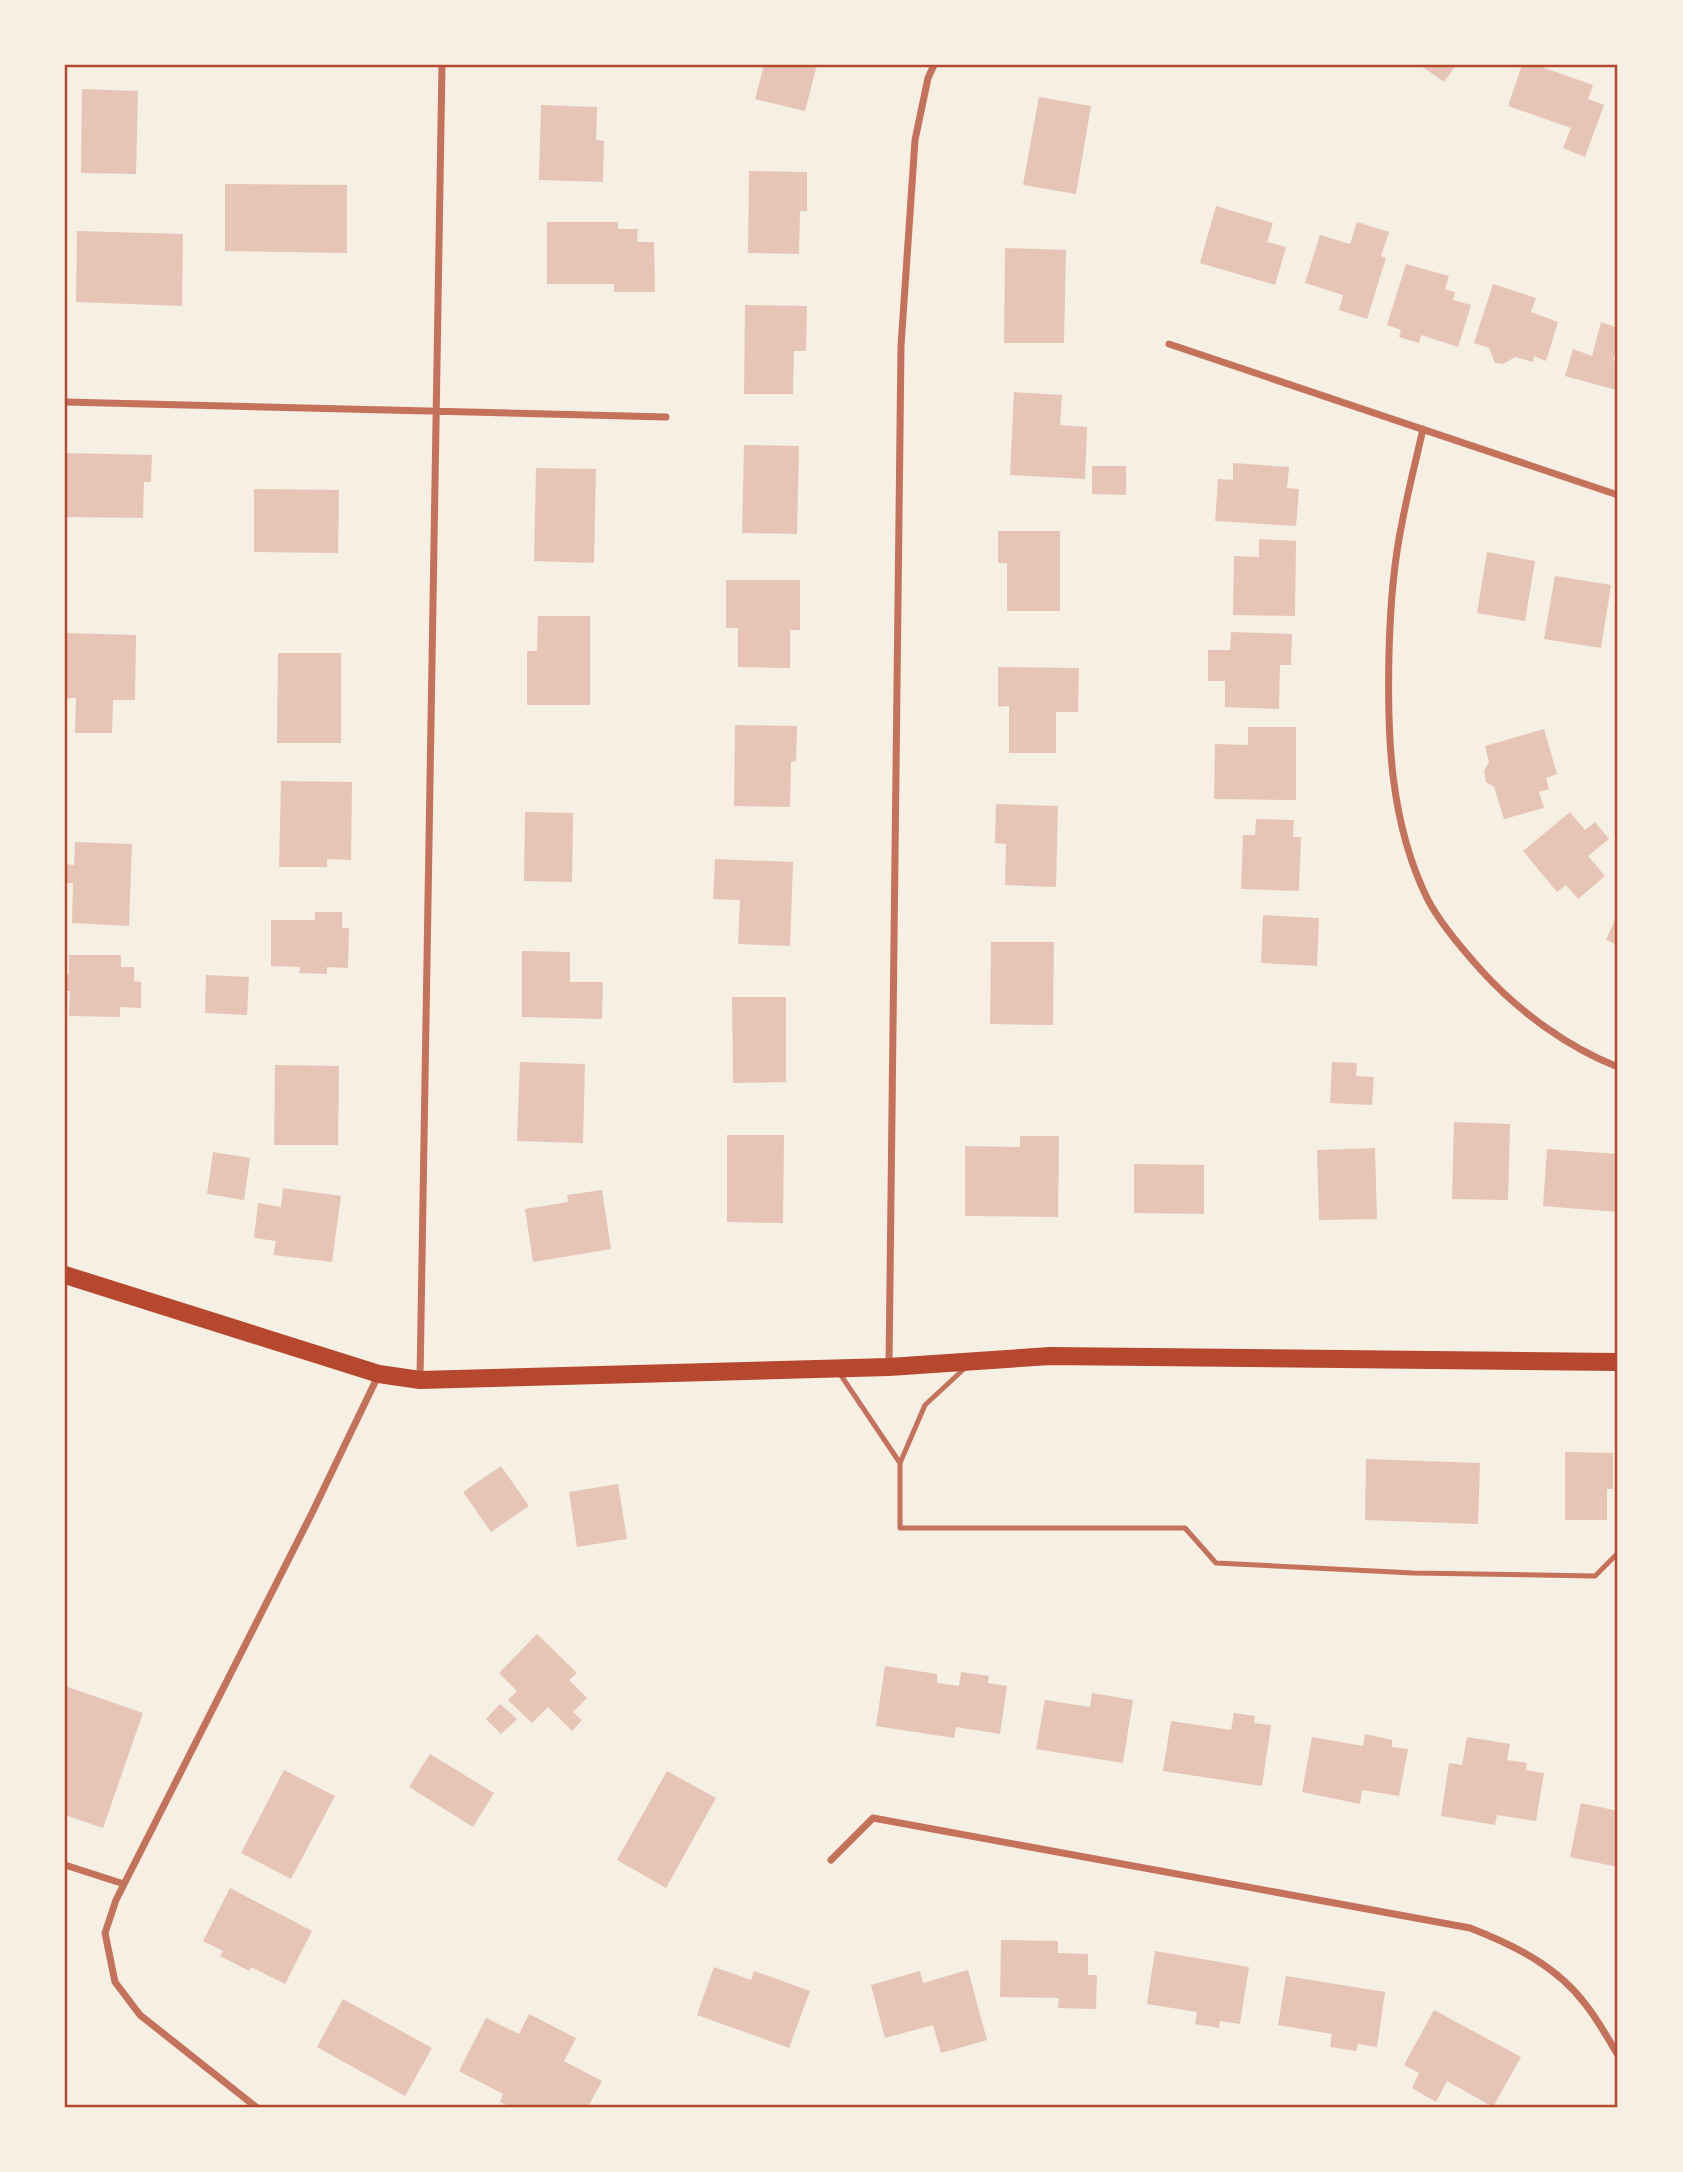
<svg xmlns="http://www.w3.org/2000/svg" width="1683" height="2172" viewBox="0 0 1683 2172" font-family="Mulish,sans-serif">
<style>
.building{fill:#e6c5b7}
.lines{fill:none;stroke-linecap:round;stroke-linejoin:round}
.service{stroke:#c5725c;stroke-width:5}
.minor{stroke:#c5725c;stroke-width:7}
.primary{stroke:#b5482f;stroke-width:18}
.neatline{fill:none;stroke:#b5482f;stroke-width:2.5}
</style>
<rect width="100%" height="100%" fill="#f6efe4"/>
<path class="building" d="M764,65H817L805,111L755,99Z
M1420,65H1456L1444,82Z
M1522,65H1536L1593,85L1588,99L1604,105L1585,157L1563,148L1571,128L1508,106Z
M82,89L138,91L136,174L81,173Z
M1039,97L1091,106L1076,194L1023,185Z
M541,105L597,107L596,140L604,141L603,182L539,180Z
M749,171L807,172V211H800L799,254L748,253Z
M225,184L347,185V253L225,251Z
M1216,206L1273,223L1267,242L1286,247L1275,285L1200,263Z
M547,222H618V229H638L637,242H654L655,292H614V284H547Z
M1357,222L1389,232L1381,256L1386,258L1367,319L1339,310L1343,295L1305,283L1320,235L1350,244Z
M77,231L183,234L182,306L76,302Z
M1005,248L1066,250L1064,343H1004Z
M1406,264L1449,276L1445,289L1455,292L1453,300L1471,305L1458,347L1421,335L1419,343L1399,337L1401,330L1387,325Z
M1493,284L1536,298L1531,312L1558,322L1546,361L1534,356L1533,362L1515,357L1503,364L1495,363L1489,348L1474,343Z
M745,305L807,306L806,351H794L793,394H744Z
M1601,322L1618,328V344L1613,360L1618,362V381L1616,390L1565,376L1573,349L1592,356Z
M1014,392L1062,395L1060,425L1087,427L1085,479L1010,475Z
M744,445L799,446L797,534L742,533Z
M65,453L152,455L151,482H144L143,518L65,517Z
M1233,463L1289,467L1287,488L1299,489L1296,526L1215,521L1218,479L1233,480Z
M1092,466H1126V495L1092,494Z
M536,468L596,469L594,563L534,561Z
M254,489L339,490L338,553L254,552Z
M998,531H1060V611H1007V563H998Z
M1259,539L1296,541L1295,616L1233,615L1234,556L1259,557Z
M1487,552L1535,561L1525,621L1477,613Z
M1555,576L1611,585L1601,648L1544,639Z
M726,580H800V630H790V668L738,667V628H726Z
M538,616H590V705H527V651H537Z
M1231,632L1292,634L1291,665H1280L1279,709L1225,707V681H1208V650H1230Z
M65,633L136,635L135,700H113L112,733H75L76,698H65Z
M278,653H341V743H277Z
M998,667L1079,668L1078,712H1056V753H1009V706L998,707Z
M735,725L797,726L796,761L791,762L790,807L734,806Z
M1248,727H1296V800L1214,799L1215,744L1248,745Z
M1544,729L1557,774L1546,778L1549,789L1539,792L1544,808L1504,819L1494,787L1486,782L1484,771L1489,762L1485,746Z
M281,781L352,782L351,860L327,859V867H279Z
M996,804L1058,806L1056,887L1005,885L1006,844L995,843Z
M525,812L573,813L572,882L524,881Z
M1570,812L1585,830L1595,822L1609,839L1588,856L1605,876L1578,899L1566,885L1557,892L1523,851Z
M1256,819L1294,820L1293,837H1301L1299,891L1241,889L1243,835H1255Z
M75,842L132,844L129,926L72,923L73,883H65V864L74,865Z
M715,859L793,862L790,946L738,944L740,900L713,899Z
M315,912H342V928H349L348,968L327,967V974L299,973L300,967L271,966V920H315Z
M1618,913V945L1606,940Z
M1263,915L1319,918L1317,966L1261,963Z
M991,942H1054L1053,1025L990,1024Z
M522,951L570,952V982H603L602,1019L522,1017Z
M69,955H121V967H134V981L141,982V1008L120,1007V1017L69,1016L70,991H65V974H69Z
M206,975L249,977L247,1015L205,1013Z
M732,997H786V1082L733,1083Z
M520,1062L585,1064L583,1143L517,1141Z
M1332,1062L1357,1063L1356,1076L1374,1077L1372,1105L1330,1103Z
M275,1065L339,1066L338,1145H274Z
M1454,1122L1510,1124L1508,1200L1452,1199Z
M727,1135H784L783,1223L727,1222Z
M1020,1136H1059L1058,1217L965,1216V1146L1020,1147Z
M1375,1148L1377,1219L1319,1220L1317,1150Z
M1547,1149L1618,1154V1212L1543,1206Z
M213,1152L250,1158L244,1200L207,1194Z
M1134,1164L1204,1165V1214L1134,1213Z
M283,1188L341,1196L332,1262L273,1255L276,1241L254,1238L258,1203L281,1207Z
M602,1190L611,1249L533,1262L525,1209L568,1202L567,1195Z
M1565,1452L1613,1453V1489H1607V1520H1565Z
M1366,1459L1480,1463L1478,1524L1365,1520Z
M501,1466L529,1506L491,1532L463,1492Z
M618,1484L627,1539L577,1547L569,1492Z
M537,1634L577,1673L569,1680L587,1698L573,1712L582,1720L572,1731L548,1707L532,1723L508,1700L517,1691L499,1673Z
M885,1666L937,1674V1683L959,1686L961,1672L989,1676L988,1683L1007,1686L1000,1734L956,1727L954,1738L876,1726Z
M65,1686L143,1713L103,1828L65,1815Z
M1092,1693L1133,1700L1123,1763L1036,1749L1045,1700L1090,1707Z
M500,1704L517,1719L501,1734L486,1719Z
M1234,1713L1255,1716L1254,1723L1271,1725L1262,1786L1163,1771L1171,1721L1231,1730Z
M1365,1734L1392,1740V1747L1408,1749L1399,1796L1362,1790L1360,1804L1302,1792L1312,1737L1363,1746Z
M1467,1737L1510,1744L1507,1760L1527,1763L1526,1770L1544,1773L1536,1821L1497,1815L1495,1825L1441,1816L1449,1763L1462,1765Z
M430,1754L494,1793L473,1827L409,1787Z
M284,1770L335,1796L291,1879L241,1853Z
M667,1771L716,1798L666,1888L617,1860Z
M1581,1803L1618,1811V1867L1570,1857Z
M230,1888L312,1931L285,1984L251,1967L249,1971L220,1956L223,1951L203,1941Z
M1001,1940L1058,1941V1953L1088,1954V1975H1097L1096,2009L1058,2008L1059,1998L1000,1997Z
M1155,1951L1249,1967L1240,2024L1220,2021L1219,2028L1195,2024L1197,2012L1147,2004Z
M714,1967L751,1980L754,1971L810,1991L789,2048L697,2015Z
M968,1970L987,2040L941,2053L933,2025L885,2038L871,1985L920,1971L923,1983Z
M1286,1976L1385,1992L1377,2047L1358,2044L1356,2051L1330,2047L1332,2034L1278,2025Z
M343,1999L432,2048L405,2096L317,2047Z
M1434,2010L1521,2057L1493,2107L1447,2081L1436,2102L1412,2088L1419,2073L1404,2065Z
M529,2014L576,2038L564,2061L602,2081L588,2107H511L500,2102L503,2094L459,2071L486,2018L519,2034Z"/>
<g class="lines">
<path class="service" d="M965,1368L925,1405L900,1463V1528H1185L1216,1563L1413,1573L1595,1576L1618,1553
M838,1371L900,1463"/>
<path class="minor" d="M1169,344L1618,495
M65,402L666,417
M1423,429C1416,460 1408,491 1402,523C1393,566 1390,610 1389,654C1387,737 1390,822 1427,898C1439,922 1463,950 1481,970C1518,1011 1567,1047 1618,1067
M889,1366L901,346L915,140L928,78L934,65
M420,1379L442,65
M831,1860L873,1818L1470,1928C1514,1945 1557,1966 1586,2005C1598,2020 1608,2039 1618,2055
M65,1865L124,1884
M256,2107L140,2015L115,1982L105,1933L116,1900L312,1513L378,1376"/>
<path class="primary" d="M65,1275L379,1374L420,1380L889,1367L1050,1356L1618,1362"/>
</g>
<rect width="1683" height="2172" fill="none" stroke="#f6efe4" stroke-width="133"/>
<rect x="66" y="66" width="1550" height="2040" class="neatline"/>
</svg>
